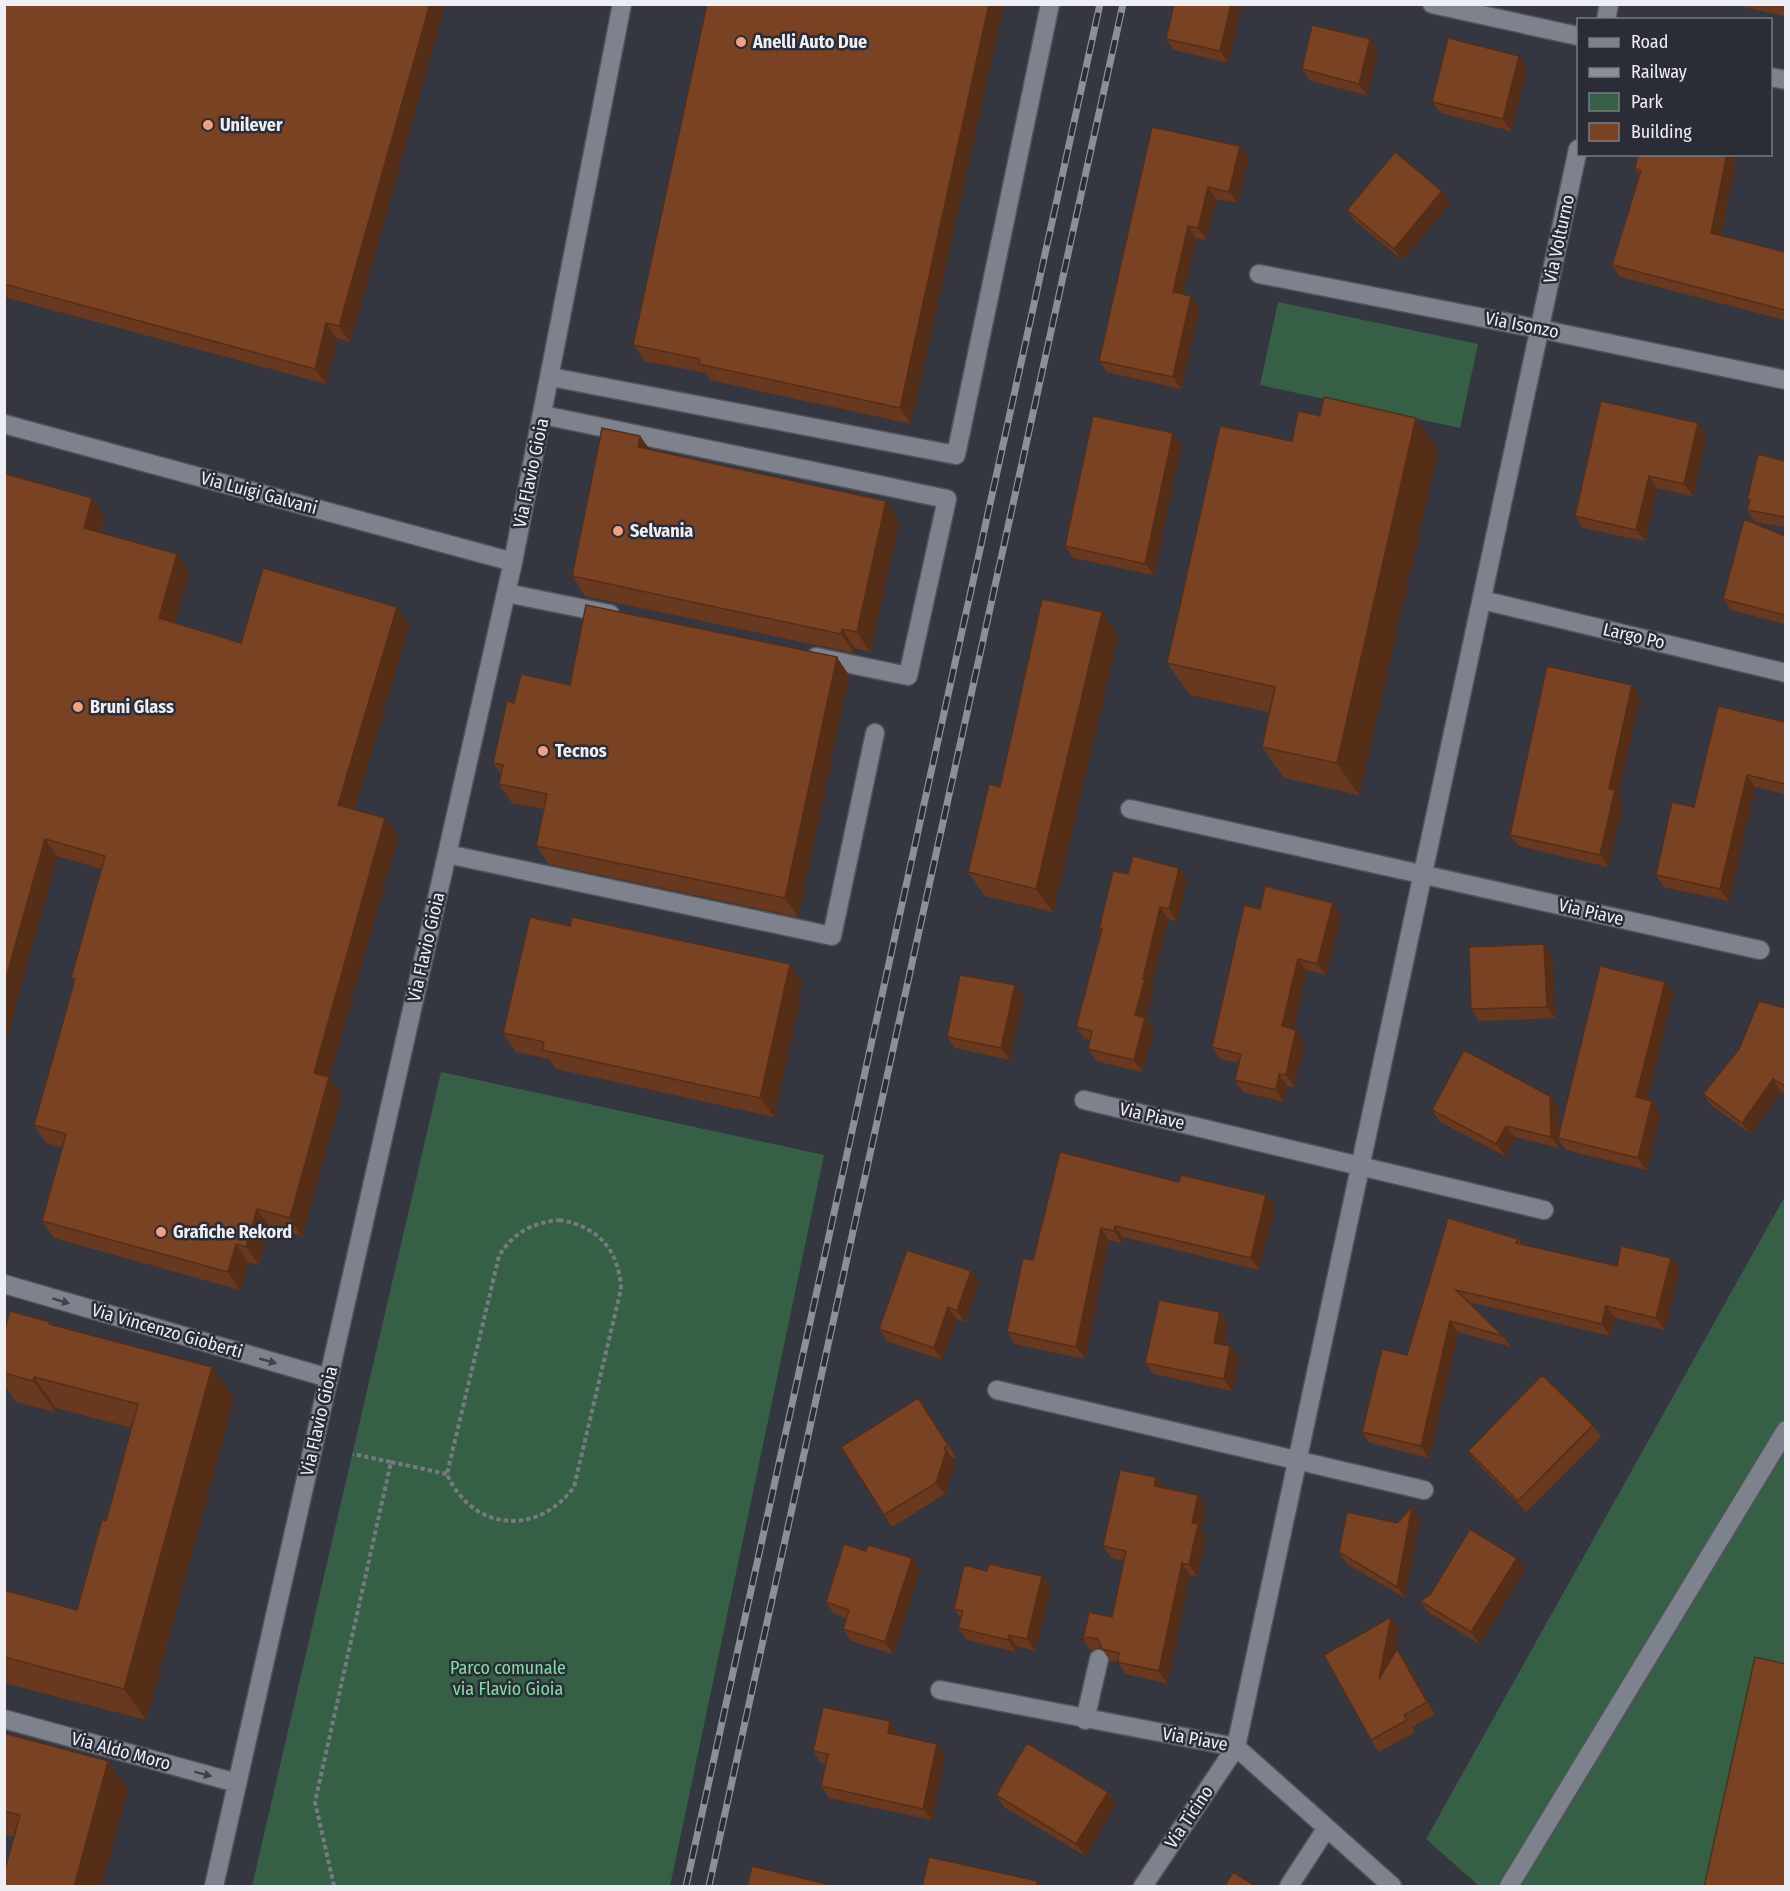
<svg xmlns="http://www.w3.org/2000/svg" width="1790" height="1891" viewBox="0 0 1790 1891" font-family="'Fira Sans Condensed',sans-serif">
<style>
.green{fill:#356045}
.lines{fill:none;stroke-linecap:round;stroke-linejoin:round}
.minor-casing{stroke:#52545c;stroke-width:21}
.path{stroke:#767981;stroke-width:4;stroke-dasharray:4.5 3;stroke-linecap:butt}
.minor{stroke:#7e828c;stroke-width:18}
.rail-casing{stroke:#8d8f97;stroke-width:7}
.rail{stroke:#2a2d35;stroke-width:4.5;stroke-dasharray:14;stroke-linecap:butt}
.wall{fill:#68391e}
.shaded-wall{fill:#552e18}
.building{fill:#794223;stroke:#552e18;stroke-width:1.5}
.oneway{fill:#3f424b}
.poi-dot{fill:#f3a081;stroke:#2a2d35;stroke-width:2}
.labels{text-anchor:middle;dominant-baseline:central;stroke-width:5;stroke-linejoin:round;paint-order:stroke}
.poi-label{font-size:18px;font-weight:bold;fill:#edeff5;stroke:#2a2d35;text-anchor:start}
.street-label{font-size:18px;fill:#edeff5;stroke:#2a2d35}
.park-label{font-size:18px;fill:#84dca4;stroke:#2a2d35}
</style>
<rect width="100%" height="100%" fill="#343740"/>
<path class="green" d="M1278,302L1478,344L1460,428L1260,385Z
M441,1072L824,1155L670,1886H252Z
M1785,1196V1886H1479L1426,1839Z"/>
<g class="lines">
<defs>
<path id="minor" d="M1432,4L1578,36
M1606,20L1609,4
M1770,77L1786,80
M1259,274L1540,329L1786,380
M551,377L956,455L1050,4
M543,415L947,499L908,676L816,657
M4,424L513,562
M506,593L610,614
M1482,600L1786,673
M1130,809L1760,950
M447,854L832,936L875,733
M1084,1100L1544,1210
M4,1284L329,1378
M997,1390L1424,1490
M940,1690L1236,1747
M4,1719L237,1783
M1085,1720L1099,1659
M1236,1747L1392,1886
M214,1886L513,562L622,4
M1143,1886L1236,1747L1578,149
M1289,1886L1326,1829
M1509,1886L1786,1430"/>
</defs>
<use href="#minor" class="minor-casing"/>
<path class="path" d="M559,1220C598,1226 619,1250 621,1289L574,1487C537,1537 472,1531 447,1474L499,1256C514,1232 532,1223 559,1220Z
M391,1462L447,1474
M334,1886L315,1802L391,1462L353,1454"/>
<use href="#minor" class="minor"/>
<defs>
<path id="rail" d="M686,1886L1100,4
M709,1886L1123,4"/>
</defs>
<use href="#rail" class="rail-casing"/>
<use href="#rail" class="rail"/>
</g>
<path class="wall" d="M4,4H445L350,342L337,338L326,384L4,297Z
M707,4L911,424L710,380L706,373L645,361L633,345Z
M1242,4L1228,63L1174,50L1166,39Z
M1731,4H1785V16Z
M1378,51L1367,95L1310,81L1302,69Z
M1519,56L1527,67L1511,131L1441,113L1432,102Z
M1152,127L1240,146L1248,158L1237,203L1216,199L1206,240L1196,238L1183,295L1199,308L1181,389L1107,372L1099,361Z
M1638,154H1737L1721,236L1785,252V320L1620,277L1612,265L1639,175L1635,169Z
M1450,203L1402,260L1355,221L1347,210Z
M1320,416L1416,418L1438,450L1359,795L1284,778L1262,747L1269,712L1190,695L1167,663L1292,441Z
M1173,433L1181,445L1154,575L1073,558L1065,546Z
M1706,435L1693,496L1657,488L1645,541L1583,528L1575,516Z
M640,436L650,450L899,521L870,652L855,648L854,653L585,596L572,576Z
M1785,461V527L1755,522L1747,510L1749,503L1747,500Z
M4,479L104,516L100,533L177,554L189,572L174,623L241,643L409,625L354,810L398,836L329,1078L341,1095L302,1236L269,1226L259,1265L248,1262L240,1290L54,1238L42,1221L62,1147L46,1143L34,1125L74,982L71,978L102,869L57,856L4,1047Z
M1785,536V624L1731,610L1723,599Z
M1118,635L1053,912L985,896L968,872Z
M849,675L798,917L549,864L536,846L544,809L512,803L499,784L501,774L493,763L514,703L570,685Z
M1632,685L1640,697L1618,794L1623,802L1608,867L1519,846L1510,835Z
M1785,722V794L1755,787L1729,901L1664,887L1656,875L1694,807Z
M1128,874L1187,879L1177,921L1168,919L1151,988L1153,991L1146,1018L1154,1029L1142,1072L1096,1061L1088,1049L1090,1040L1084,1038L1076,1027L1101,932L1099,929Z
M1260,909L1341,915L1326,975L1307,970L1293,1029L1296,1030L1304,1042L1294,1087L1287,1086L1284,1102L1243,1092L1235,1080L1239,1063L1220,1059L1212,1047Z
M570,926L803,983L774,1117L556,1069L549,1059L516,1052L503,1033Z
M1544,944L1552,956L1555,1018L1479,1021L1471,1009Z
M1665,982L1673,993L1647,1100L1652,1101L1660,1113L1647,1170L1566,1150L1559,1140V1148L1515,1137L1505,1156L1440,1122L1432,1110L1558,1107L1559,1135Z
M1023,997L1010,1060L955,1048L947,1037Z
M1785,1008V1093L1781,1091L1751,1134L1711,1105L1703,1094Z
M1179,1182L1275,1206L1259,1270L1123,1237L1122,1243L1109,1240L1085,1359L1015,1344L1007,1332L1033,1260Z
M1448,1218L1518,1239L1522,1244L1617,1266L1679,1270L1665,1330L1615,1318L1610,1336L1469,1302L1503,1336L1511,1347L1458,1332L1429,1458L1370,1443L1362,1432L1407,1355Z
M979,1283L965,1322L956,1319L942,1360L887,1341L879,1329Z
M1220,1312L1228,1324L1224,1345L1230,1346L1239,1358L1232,1391L1154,1374L1145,1363Z
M53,1325L234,1398L146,1720L4,1683V1590L77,1610L106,1521L132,1428L56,1408L55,1412L16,1402L4,1385V1373Z
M926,1410L956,1457L952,1459L955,1463L945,1494L892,1527L884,1515Z
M1593,1425L1601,1437L1526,1512L1476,1462L1468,1451Z
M1156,1477L1163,1487L1198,1495L1206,1507L1201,1529L1206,1536L1197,1576L1190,1575L1167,1683L1125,1674L1118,1662L1110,1661L1102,1649L1096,1648L1091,1651L1083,1640L1112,1617L1124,1561L1111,1558L1103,1546Z
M1420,1518L1405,1598L1347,1564L1339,1552L1397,1523Z
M866,1551L920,1570L893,1654L851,1641L843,1629L847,1618L834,1614L826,1602Z
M1525,1569L1480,1644L1428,1612L1420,1601Z
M987,1571L1042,1576L1051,1588L1035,1651L1017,1646L1016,1652L967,1640L958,1628L961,1619L954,1609Z
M1399,1629L1394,1654L1405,1660L1435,1714L1412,1727L1415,1732L1379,1752L1371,1740Z
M4,1733L108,1761L128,1789L101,1887H4L14,1837L4,1834Z
M898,1733V1735L937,1744L945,1755L932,1820L829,1798L821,1786L826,1764L821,1763L813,1751Z
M1108,1792L1116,1804L1085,1856L1004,1807L996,1795Z"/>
<path class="shaded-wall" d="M430,4H445L350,342L339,326Z
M989,4H1004L911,424L900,408Z
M1231,4H1242L1228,63L1220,51Z
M1370,39L1378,51L1367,95L1359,84Z
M1519,56L1527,67L1511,131L1503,119Z
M1240,146L1248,158L1237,203L1229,192Z
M1727,154H1737L1719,245L1711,233Z
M1208,187L1216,199L1206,240L1198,228Z
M1442,191L1450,203L1402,260L1394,249Z
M1188,226L1196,238L1181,304L1173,292Z
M1191,296L1199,308L1181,389L1173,377Z
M326,323L337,338L326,384L315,369Z
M1416,418L1438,450L1359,795L1337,763Z
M1698,423L1706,435L1693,496L1684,484Z
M1173,433L1181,445L1154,575L1145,564Z
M640,436L654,455L638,447Z
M1649,476L1657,488L1645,541L1636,530Z
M92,498L104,516L96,546L84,528Z
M886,501L899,521L870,652L857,632Z
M177,554L189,572L171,636L159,618Z
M397,607L409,625L350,823L338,805Z
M1102,612L1118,635L1053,912L1036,889Z
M842,629L855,648L854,653L841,634Z
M837,657L849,675L798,917L785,898Z
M1632,685L1640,697L1618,794L1623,802L1608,867L1600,855L1609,789Z
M1747,775L1755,787L1729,901L1720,889Z
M385,818L398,836L329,1078L341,1095L302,1236L290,1218L314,1073Z
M45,839L57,856L4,1047V985Z
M1179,868L1187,879L1177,921L1169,909Z
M1333,903L1341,915L1326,975L1317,964Z
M1160,907L1168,919L1151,988L1153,991L1146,1018L1154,1029L1142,1072L1134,1060L1135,1015L1143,979Z
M1544,944L1552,956L1555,1018L1547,1007Z
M1298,959L1307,970L1291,1038L1282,1026Z
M790,964L803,983L774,1117L760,1098Z
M1665,982L1673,993L1645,1109L1636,1097Z
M1015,985L1023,997L1010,1060L1001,1048Z
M1296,1030L1304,1042L1294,1087L1286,1075Z
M1279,1074L1287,1086L1284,1102L1276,1090Z
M1773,1079L1781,1091L1751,1134L1742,1123Z
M1550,1096L1558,1107L1559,1148L1551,1137Z
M1652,1101L1660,1113L1647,1170L1638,1158Z
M1506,1126L1515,1137L1505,1156L1496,1144Z
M1266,1195L1275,1206L1259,1270L1251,1258Z
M257,1209L269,1226L259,1265L246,1247Z
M1115,1226L1123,1237L1122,1243L1114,1231Z
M1101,1228L1109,1240L1085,1359L1076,1347Z
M236,1244L248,1262L240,1290L228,1272Z
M1671,1258L1679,1270L1665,1330L1656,1318Z
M971,1271L979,1283L965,1322L957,1311Z
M1606,1306L1615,1318L1610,1336L1602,1324Z
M948,1307L956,1319L942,1360L934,1348Z
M1220,1312L1228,1324L1222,1354L1214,1343Z
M1450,1321L1458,1332L1429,1458L1421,1446Z
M1230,1346L1239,1358L1232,1391L1224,1379Z
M212,1367L234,1398L146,1720L124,1689Z
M34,1377L56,1408L55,1412L33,1381Z
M944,1447L955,1463L945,1494L936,1483Z
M1156,1477L1164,1489L1154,1486Z
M1198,1495L1206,1507L1201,1529L1206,1536L1197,1576L1189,1565L1192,1523Z
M1412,1507L1420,1518L1405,1598L1397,1587Z
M912,1558L920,1570L893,1654L885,1642Z
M1517,1558L1525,1569L1480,1644L1471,1632Z
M1182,1563L1190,1575L1167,1683L1159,1671Z
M1042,1576L1051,1588L1035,1651L1027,1639Z
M1391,1617L1399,1629L1387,1691L1379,1679Z
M1009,1635L1017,1646L1016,1652L1008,1640Z
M1397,1649L1405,1660L1435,1714L1427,1702Z
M890,1721L898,1733L896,1745L888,1733Z
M937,1744L945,1755L932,1820L923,1809Z
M108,1761L128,1789L101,1887H74Z
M1108,1792L1116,1804L1085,1856L1076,1844Z
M1037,1881L1041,1887H1036Z"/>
<path class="building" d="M4,4H430L339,326L326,323L315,369L4,284Z
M707,4H989L900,408L699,364L700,359L633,345Z
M1174,4H1231L1220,51L1166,39Z
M1312,25L1370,39L1359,84L1302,69Z
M1448,38L1519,56L1503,119L1432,102Z
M1152,127L1240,146L1229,192L1208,187L1198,228L1188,226L1173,292L1191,296L1173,377L1099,361Z
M1395,152L1442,191L1394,249L1347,210Z
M1638,154H1727L1711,233L1785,252V310L1612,265L1641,170L1635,169Z
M1324,397L1416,418L1337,763L1262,747L1275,687L1167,663L1220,426L1292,441L1298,411L1320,416Z
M1601,401L1698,423L1684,484L1649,476L1636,530L1575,516Z
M1093,416L1173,433L1145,564L1065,546Z
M602,428L640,436L638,447L886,501L857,632L842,629L841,634L572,576Z
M1758,454L1785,461V517L1747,510L1750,500H1747Z
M6,474L92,498L84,528L177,554L159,618L241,643L263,568L397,607L338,805L385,818L314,1073L329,1077L290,1218L257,1209L246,1247L236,1244L228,1272L42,1221L66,1134L34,1125L75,979L71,978L105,856L45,839L4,985V479Z
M1744,519L1785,536V615L1723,599Z
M1042,599L1102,612L1036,889L968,872L989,784L1000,787Z
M586,605L837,657L785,898L536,846L547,794L499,784L503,765L493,763L507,701L514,703L521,674L570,685Z
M1547,666L1632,685L1609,789L1615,790L1600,855L1510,835Z
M1718,706L1785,722V784L1747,775L1720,889L1656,875L1672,802L1694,807Z
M1133,856L1179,868L1169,909L1160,907L1143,979H1145L1135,1015L1145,1018L1134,1060L1088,1049L1092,1031L1076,1027L1102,929H1099L1113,871L1128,874Z
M1265,886L1333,903L1317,964L1298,959L1282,1026L1296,1030L1286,1075L1279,1074L1276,1090L1235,1080L1241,1054L1212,1047L1244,905L1260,909Z
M530,917L570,926L572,917L790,964L760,1098L542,1050L544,1042L503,1033Z
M1544,944L1547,1007L1471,1009L1469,947Z
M1600,966L1665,982L1636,1097L1652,1101L1638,1158L1558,1138Z
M960,975L1015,985L1001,1048L947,1037Z
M1759,1001L1785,1008V1086L1773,1079L1742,1123L1703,1094L1739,1049Z
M1464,1050L1550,1096L1551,1137L1506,1126L1496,1144L1432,1110Z
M1060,1152L1179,1182L1181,1175L1266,1195L1251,1258L1115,1226L1114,1231L1101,1228L1076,1347L1007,1332L1023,1258L1033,1260Z
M1448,1218L1518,1239L1516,1243L1617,1266L1621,1246L1671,1258L1656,1318L1606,1306L1602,1324L1456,1290L1503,1336L1450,1321L1421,1446L1362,1432L1382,1349L1407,1355Z
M907,1250L971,1271L957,1311L948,1307L934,1348L879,1329Z
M1159,1300L1220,1312L1214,1343L1230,1346L1224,1379L1145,1363Z
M10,1311L50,1322L49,1324L212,1367L124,1689L4,1657V1590L77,1610L102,1520L106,1521L138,1404L34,1377L33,1381L4,1373V1332Z
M1542,1375L1593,1425L1518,1501L1468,1451Z
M918,1398L948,1445L944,1447L946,1452L936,1483L884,1515L841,1447Z
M1120,1470L1156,1477L1154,1486L1198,1495L1192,1523L1198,1524L1189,1565L1182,1563L1159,1671L1117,1662L1119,1653L1102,1649L1098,1639L1088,1637L1083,1640L1089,1612L1112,1617L1126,1551L1103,1546Z
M1412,1507L1397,1587L1339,1552L1347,1512L1397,1523Z
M1470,1529L1517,1558L1471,1632L1420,1601L1430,1595Z
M844,1544L866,1551L868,1545L912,1558L885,1642L843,1629L849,1610L826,1602Z
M989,1564L1042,1576L1027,1639L1009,1635L1008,1640L958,1628L963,1611L954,1609L964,1565L987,1571Z
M1391,1617L1379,1679L1397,1649L1427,1702L1404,1715L1407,1720L1371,1740L1324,1655Z
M1755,1657L1785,1664V1887H1704Z
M823,1707L890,1721L888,1733L937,1744L923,1809L821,1786L828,1754L813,1751Z
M4,1733L108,1761L74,1887H4V1873L20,1815L4,1811Z
M1027,1743L1108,1792L1076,1844L996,1795Z
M929,1857L1037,1881L1036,1887H922Z
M752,1866L831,1885V1887H747Z
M1233,1872L1257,1887H1224Z"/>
<defs><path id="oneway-solid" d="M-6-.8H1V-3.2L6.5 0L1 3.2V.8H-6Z" transform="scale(1.5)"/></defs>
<g class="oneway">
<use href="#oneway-solid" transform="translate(61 1301) rotate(16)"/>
<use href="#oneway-solid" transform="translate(268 1361) rotate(16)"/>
<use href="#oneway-solid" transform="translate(203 1774) rotate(15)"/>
</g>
<g class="poi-dot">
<circle cx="741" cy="42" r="6"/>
<circle cx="208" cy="125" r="6"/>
<circle cx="618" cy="531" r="6"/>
<circle cx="78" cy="707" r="6"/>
<circle cx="543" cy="751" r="6"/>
<circle cx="161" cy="1232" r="6"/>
</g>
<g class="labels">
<g class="poi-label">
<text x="753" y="42">Anelli Auto Due</text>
<text x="220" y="125">Unilever</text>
<text x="630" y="531">Selvania</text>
<text x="90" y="707">Bruni Glass</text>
<text x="555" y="751">Tecnos</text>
<text x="173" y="1232">Grafiche Rekord</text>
</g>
<g class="street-label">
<text transform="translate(1559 239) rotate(-78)">Via Volturno</text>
<text transform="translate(1522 325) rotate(11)">Via Isonzo</text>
<text transform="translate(531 473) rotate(-78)">Via Flavio Gioia</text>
<text transform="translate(259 493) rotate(15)">Via Luigi Galvani</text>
<text transform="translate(1634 636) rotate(13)">Largo Po</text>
<text transform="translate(1591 912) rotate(13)">Via Piave</text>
<text transform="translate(426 947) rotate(-77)">Via Flavio Gioia</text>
<text transform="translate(1152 1116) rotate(13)">Via Piave</text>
<text transform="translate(167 1331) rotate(16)">Via Vincenzo Gioberti</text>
<text transform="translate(319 1421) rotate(-77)">Via Flavio Gioia</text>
<text transform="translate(1195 1739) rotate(10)">Via Piave</text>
<text transform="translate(121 1751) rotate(15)">Via Aldo Moro</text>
<text transform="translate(1189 1817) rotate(-56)">Via Ticino</text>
</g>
<g class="park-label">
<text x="508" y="1668">Parco comunale<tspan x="508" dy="21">via Flavio Gioia</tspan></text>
</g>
</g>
<rect width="1790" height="1891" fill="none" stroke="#edeff5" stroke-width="12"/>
<rect x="1577" y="18" width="195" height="138" fill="#2a2d35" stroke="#787b82" stroke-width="1.5"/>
<rect x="1589" y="38" width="30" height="9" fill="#7e828c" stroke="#787b82" stroke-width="1.5"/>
<text x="1631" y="48" font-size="18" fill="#edeff5">Road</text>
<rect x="1589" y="68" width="30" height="9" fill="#8d8f97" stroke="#787b82" stroke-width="1.5"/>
<text x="1631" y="78" font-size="18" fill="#edeff5">Railway</text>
<rect x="1589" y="93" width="30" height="18" fill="#356045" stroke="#787b82" stroke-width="1.5"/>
<text x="1631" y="108" font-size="18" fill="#edeff5">Park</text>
<rect x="1589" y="123" width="30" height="18" fill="#794223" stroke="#787b82" stroke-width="1.5"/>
<text x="1631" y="138" font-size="18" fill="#edeff5">Building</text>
</svg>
